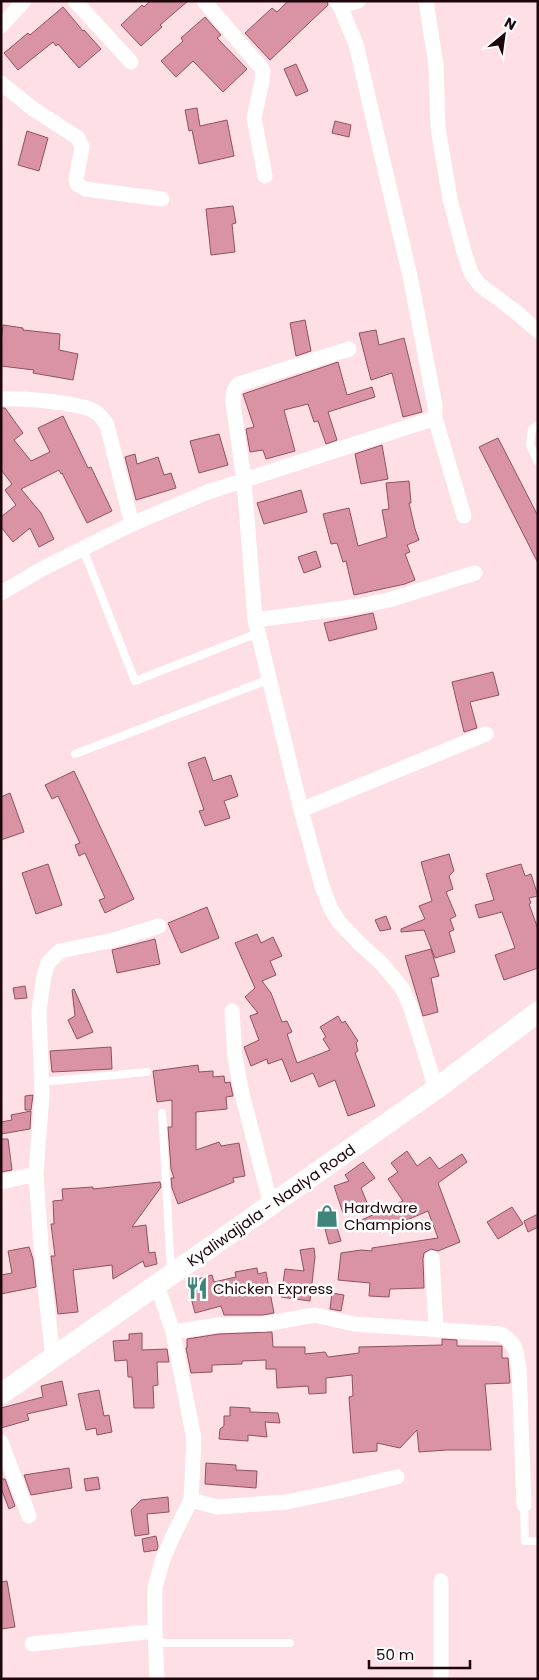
<svg xmlns="http://www.w3.org/2000/svg" width="539" height="1680" viewBox="0 0 539 1680" font-family="Poppins,sans-serif">
<style>
.building{fill:#da93a4;stroke:#905161}
.lines{fill:none;stroke-linecap:round;stroke-linejoin:round}
.service{stroke:#fff;stroke-width:8}
.minor{stroke:#fff;stroke-width:15}
.secondary{stroke:#fff;stroke-width:21}
.labels{text-anchor:middle;dominant-baseline:central;stroke-width:5;stroke-linejoin:round;paint-order:stroke}
.street-label{font-size:15px;fill:#1e060d;stroke:#fff}
.poi-label{font-size:15px;fill:#1e060d;stroke:#fff;text-anchor:start}
</style>
<rect width="100%" height="100%" fill="#fedfe5"/>
<path class="building" d="M150,1H188L160,25L162,27L141,46L121,25L142,5L144,7Z
M288,1H327L328,5L270,60L245,33L272,8L277,12Z
M63,7L83,31L84,30L101,49L79,68L58,44L56,46L53,42L18,70L4,53L28,33L30,35Z
M205,17L221,35L217,38L247,69L223,92L193,61L176,77L161,61L183,41L181,38Z
M296,64L308,91L296,96L284,69Z
M197,108L200,126L227,120L234,156L199,164L192,130L189,131L185,110Z
M335,121L351,125L349,137L332,133Z
M27,131L48,138L39,171L18,165Z
M233,206L236,223L232,224L235,252L211,255L206,209Z
M305,320L311,351L296,356L290,323Z
M3,325L23,328V330L60,334L59,350L78,354L73,380L33,373L34,370L1,366V341Z
M376,330L379,345L404,338L422,412L403,417L392,373L371,380L359,333Z
M338,362L347,395L372,387L375,397L328,412L337,440L326,444L318,421L314,422L308,404L284,410L295,451L266,459L263,450L250,452L246,429L254,427L243,394Z
M1,408H5L23,433L14,440L31,461L50,452L38,428L63,416L88,468L91,467L112,511L87,523L62,473L61,474L59,470L21,489L41,513L54,539L39,547L30,528L13,542L1,527V517L16,505L5,490L12,484L1,470Z
M219,434L228,465L199,473L190,441Z
M498,438L538,516V563L479,447Z
M382,445L388,479L361,484L355,454Z
M135,454L137,464L158,457L164,475L171,473L176,488L136,500L125,457Z
M409,481L411,503H409L415,529L419,540L407,545L410,552L405,554L415,580L405,584L354,595L346,561L343,562L337,543L331,544L323,514L349,508L358,546L387,537L382,510L389,509L386,483Z
M301,490L307,512L264,524L257,503Z
M316,551L321,567L304,573L298,557Z
M373,613L377,629L329,641L324,623Z
M493,672L499,695L470,702L477,728L464,732L452,682Z
M205,757L213,781L231,775L238,796L224,801L230,818L205,826L199,811L204,810L188,763Z
M74,771L134,899L105,913L99,900L105,898L85,853L79,856L75,845L80,843L58,796L52,799L45,785Z
M10,793L24,832L1,840V797Z
M449,854L454,871L449,876L453,889L446,892L456,916L450,919L454,930L449,932L455,952L435,958L424,930L401,932V929L425,919L419,906L432,901L421,862Z
M48,864L62,905L36,914L22,873Z
M521,864L525,876L531,874L538,896L529,898L531,903L529,904L538,929V968L504,980L495,955L515,948L502,912L479,918L475,905L494,900L486,874Z
M207,907L219,938L181,953L168,923Z
M386,916L391,929L380,931L375,920Z
M257,934L261,943L273,937L282,956L270,961L276,975L262,981L271,993L282,1022L287,1021L292,1032L287,1034L297,1063L330,1050L323,1039L326,1037L320,1027L338,1016L342,1023L345,1021L358,1041L356,1043L358,1051L355,1053L375,1106L348,1116L335,1080L319,1087L313,1073L291,1082L282,1059L268,1064L267,1059L251,1066L244,1047L259,1040L250,1016L258,1013L245,997L255,988L235,943Z
M155,939L160,964L117,973L112,950Z
M431,949L439,976L431,978L438,1012L423,1016L405,956Z
M25,986L27,998L15,999L13,988Z
M74,989L93,1032L77,1039L68,1020L75,1016L72,990Z
M111,1047L112,1069L52,1072L50,1051Z
M198,1065L199,1072L213,1071V1077L224,1076L225,1083L230,1082L233,1096L226,1097L227,1109L196,1112V1150L219,1142L221,1146L239,1143L245,1176L233,1178L234,1182L178,1204L172,1188L171,1178H174L171,1169L168,1127H172V1100L157,1102L153,1071Z
M33,1095L31,1110H25V1096Z
M31,1111L30,1129L1,1134V1122L12,1120L11,1115Z
M1,1139H8L12,1170L1,1172Z
M407,1151L417,1166L430,1157L439,1169L462,1154L467,1162L438,1183L460,1242L438,1251L431,1249L424,1253L423,1259L424,1288L390,1289L389,1297L369,1296L370,1283L338,1280L341,1253L361,1250L372,1251V1248L438,1238L428,1211L379,1232L375,1223L353,1224L403,1201L388,1179L398,1172L391,1163Z
M363,1162L375,1178L361,1188L368,1205L343,1213L334,1186L349,1181L345,1175Z
M160,1182L161,1187L132,1227L146,1225L149,1253L155,1252L157,1264L145,1267L143,1261L113,1279L112,1265L73,1270L78,1312L58,1314L51,1256H55L51,1224H54L53,1201L63,1200L62,1189L93,1187V1189Z
M512,1207L523,1224L498,1239L487,1222Z
M332,1211L341,1241L329,1244L321,1214Z
M538,1214V1227L528,1232L524,1221Z
M29,1247L33,1259L36,1287L1,1294V1275L12,1273L8,1251Z
M314,1248L315,1257L310,1301L281,1297L285,1269L304,1271L300,1250Z
M257,1268L258,1274L266,1272L274,1313L263,1315H224L221,1306L195,1313L187,1282L212,1275L214,1282L236,1277L235,1272Z
M332,1293L344,1295L341,1311L330,1309Z
M272,1332L273,1347H305V1354L325,1352L328,1357L359,1353V1347L442,1345V1339L457,1340V1346H502V1358H508L510,1383L485,1384L491,1450H447L419,1452L417,1430L400,1448L377,1443V1451L353,1453L349,1397L353,1396L352,1375L326,1378V1393L309,1394L308,1386L277,1388L276,1369H266V1360L242,1361V1364L212,1365V1372L191,1373L186,1348H187V1339L219,1334Z
M142,1333V1350L167,1349L169,1362H157L158,1385L153,1386L154,1408H134L132,1377H128L127,1360L115,1361L113,1341L129,1340V1334Z
M62,1381L67,1405L27,1414L29,1420L1,1428V1408L43,1397L41,1386Z
M99,1390L104,1416L109,1415L112,1432L97,1435L96,1428L86,1430L78,1394Z
M230,1407L250,1408V1412L278,1413L280,1423L265,1422L267,1437L248,1435V1441L219,1439L220,1429L224,1426V1416H230Z
M206,1463L236,1465V1470L257,1471L256,1488L205,1484Z
M69,1468L72,1488L31,1495L24,1475Z
M98,1477L100,1489L86,1491L84,1479Z
M1,1479H5L15,1506L9,1509L1,1488Z
M168,1497L169,1512L147,1514L149,1534L135,1536L131,1510L141,1500Z
M156,1536L158,1546L157,1550L144,1552L142,1539Z
M7,1581L15,1627L1,1629V1582Z"/>
<g class="lines">
<path class="service" d="M538,425L532,429L530,445L538,462
M83,549L135,681L258,633
M75,754L270,679
M41,1082L147,1072
M162,1113L171,1271
M524,1505L525,1541H538
M156,1643H290"/>
<path class="minor" d="M75,1L131,62
M204,1L259,65L263,71L262,81L254,118L265,176
M336,1L340,6L356,44L383,161L410,276L435,405V418L464,516
M426,1L436,65L438,128L450,199L464,252L471,273L480,285L516,312L538,331
M340,6L358,1
M1,26L24,1
M1,83L32,108L78,138L82,147L76,179L77,184L85,189L162,199
M349,349L239,384C233,389 233,395 233,403L244,480L255,620L301,810L322,886L331,909L339,922L360,944L381,963L402,988L411,1008L436,1089
M1,399C21,398 77,402 94,411C101,415 103,419 107,425L132,524
M1,593L40,570L132,524L208,492L435,418
M255,620L353,607L389,600L475,573
M301,810L486,734
M232,1011L235,1058L242,1094L271,1205
M1,1182L36,1174
M432,1258L436,1328
M157,1285L173,1332L194,1439L191,1500L173,1536L163,1559L155,1587V1631L157,1679
M173,1332L218,1325L264,1324L315,1315L354,1324L501,1334C517,1345 516,1350 519,1368L524,1505
M53,1358L42,1260L36,1174L42,1095L39,1010L44,976L48,963L60,951L114,940L159,926
M1,1442L29,1516
M191,1500L217,1507L287,1502L339,1491L397,1477
M32,1644L155,1631
M441,1679V1581"/>
<path class="secondary" d="M1,1394L436,1089L538,1012"/>
</g>
<defs>
<symbol id="shop-bare" viewBox="-9 -9 18 18"><path d="M-5-2.5h2.3a2.7 3.5 0 0 1 5.4 0H5L5.5 6h-11ZM-1.5-2.5h3a1.5 2.3 0 0 0-3 0Z" fill="#3e847b" stroke="#fff" stroke-width="2.5" paint-order="stroke"/></symbol>
<symbol id="restaurant-bare" viewBox="-9 -9 18 18"><path d="M-5-6h1v4h1v-4h1v4h1v-4h1v5L-1.5 .5V6h-2V.5L-5-1ZM5-6V6H3V1.5H1.5Q1.5-4 5-6Z" fill="#3e847b" stroke="#fff" stroke-width="2.5" paint-order="stroke"/></symbol>
</defs>
<g fill-rule="evenodd">
<use href="#shop-bare" x="311" y="1200" width="32" height="32"/>
<use href="#restaurant-bare" x="181" y="1272" width="32" height="32"/>
</g>
<g class="labels">
<g class="street-label">
<text transform="translate(271 1205) rotate(-35)">Kyaliwajjala - Naalya Road</text>
</g>
<g class="poi-label">
<text x="344" y="1207">Hardware<tspan x="344" dy="17">Champions</tspan></text>
<text x="213" y="1288">Chicken Express</text>
</g>
</g>
<rect width="539" height="1680" fill="none" stroke="#1e060d" stroke-width="5"/>
<g transform="translate(504 35) rotate(29)" stroke="#ffffff" stroke-width="4" paint-order="stroke">
<path d="M0-4L9 19L0 12L-9 19Z" fill="#1e060d"/>
<text y="-8" font-size="14" font-weight="bold" text-anchor="middle" fill="#1e060d">N</text>
</g>
<path d="M369 1660v8h101v-8" fill="none" stroke="#1e060d" stroke-width="2.5"/>
<text x="376" y="1660" font-size="15" fill="#1e060d" stroke="#ffffff" stroke-width="4" paint-order="stroke">50 m</text>
</svg>
